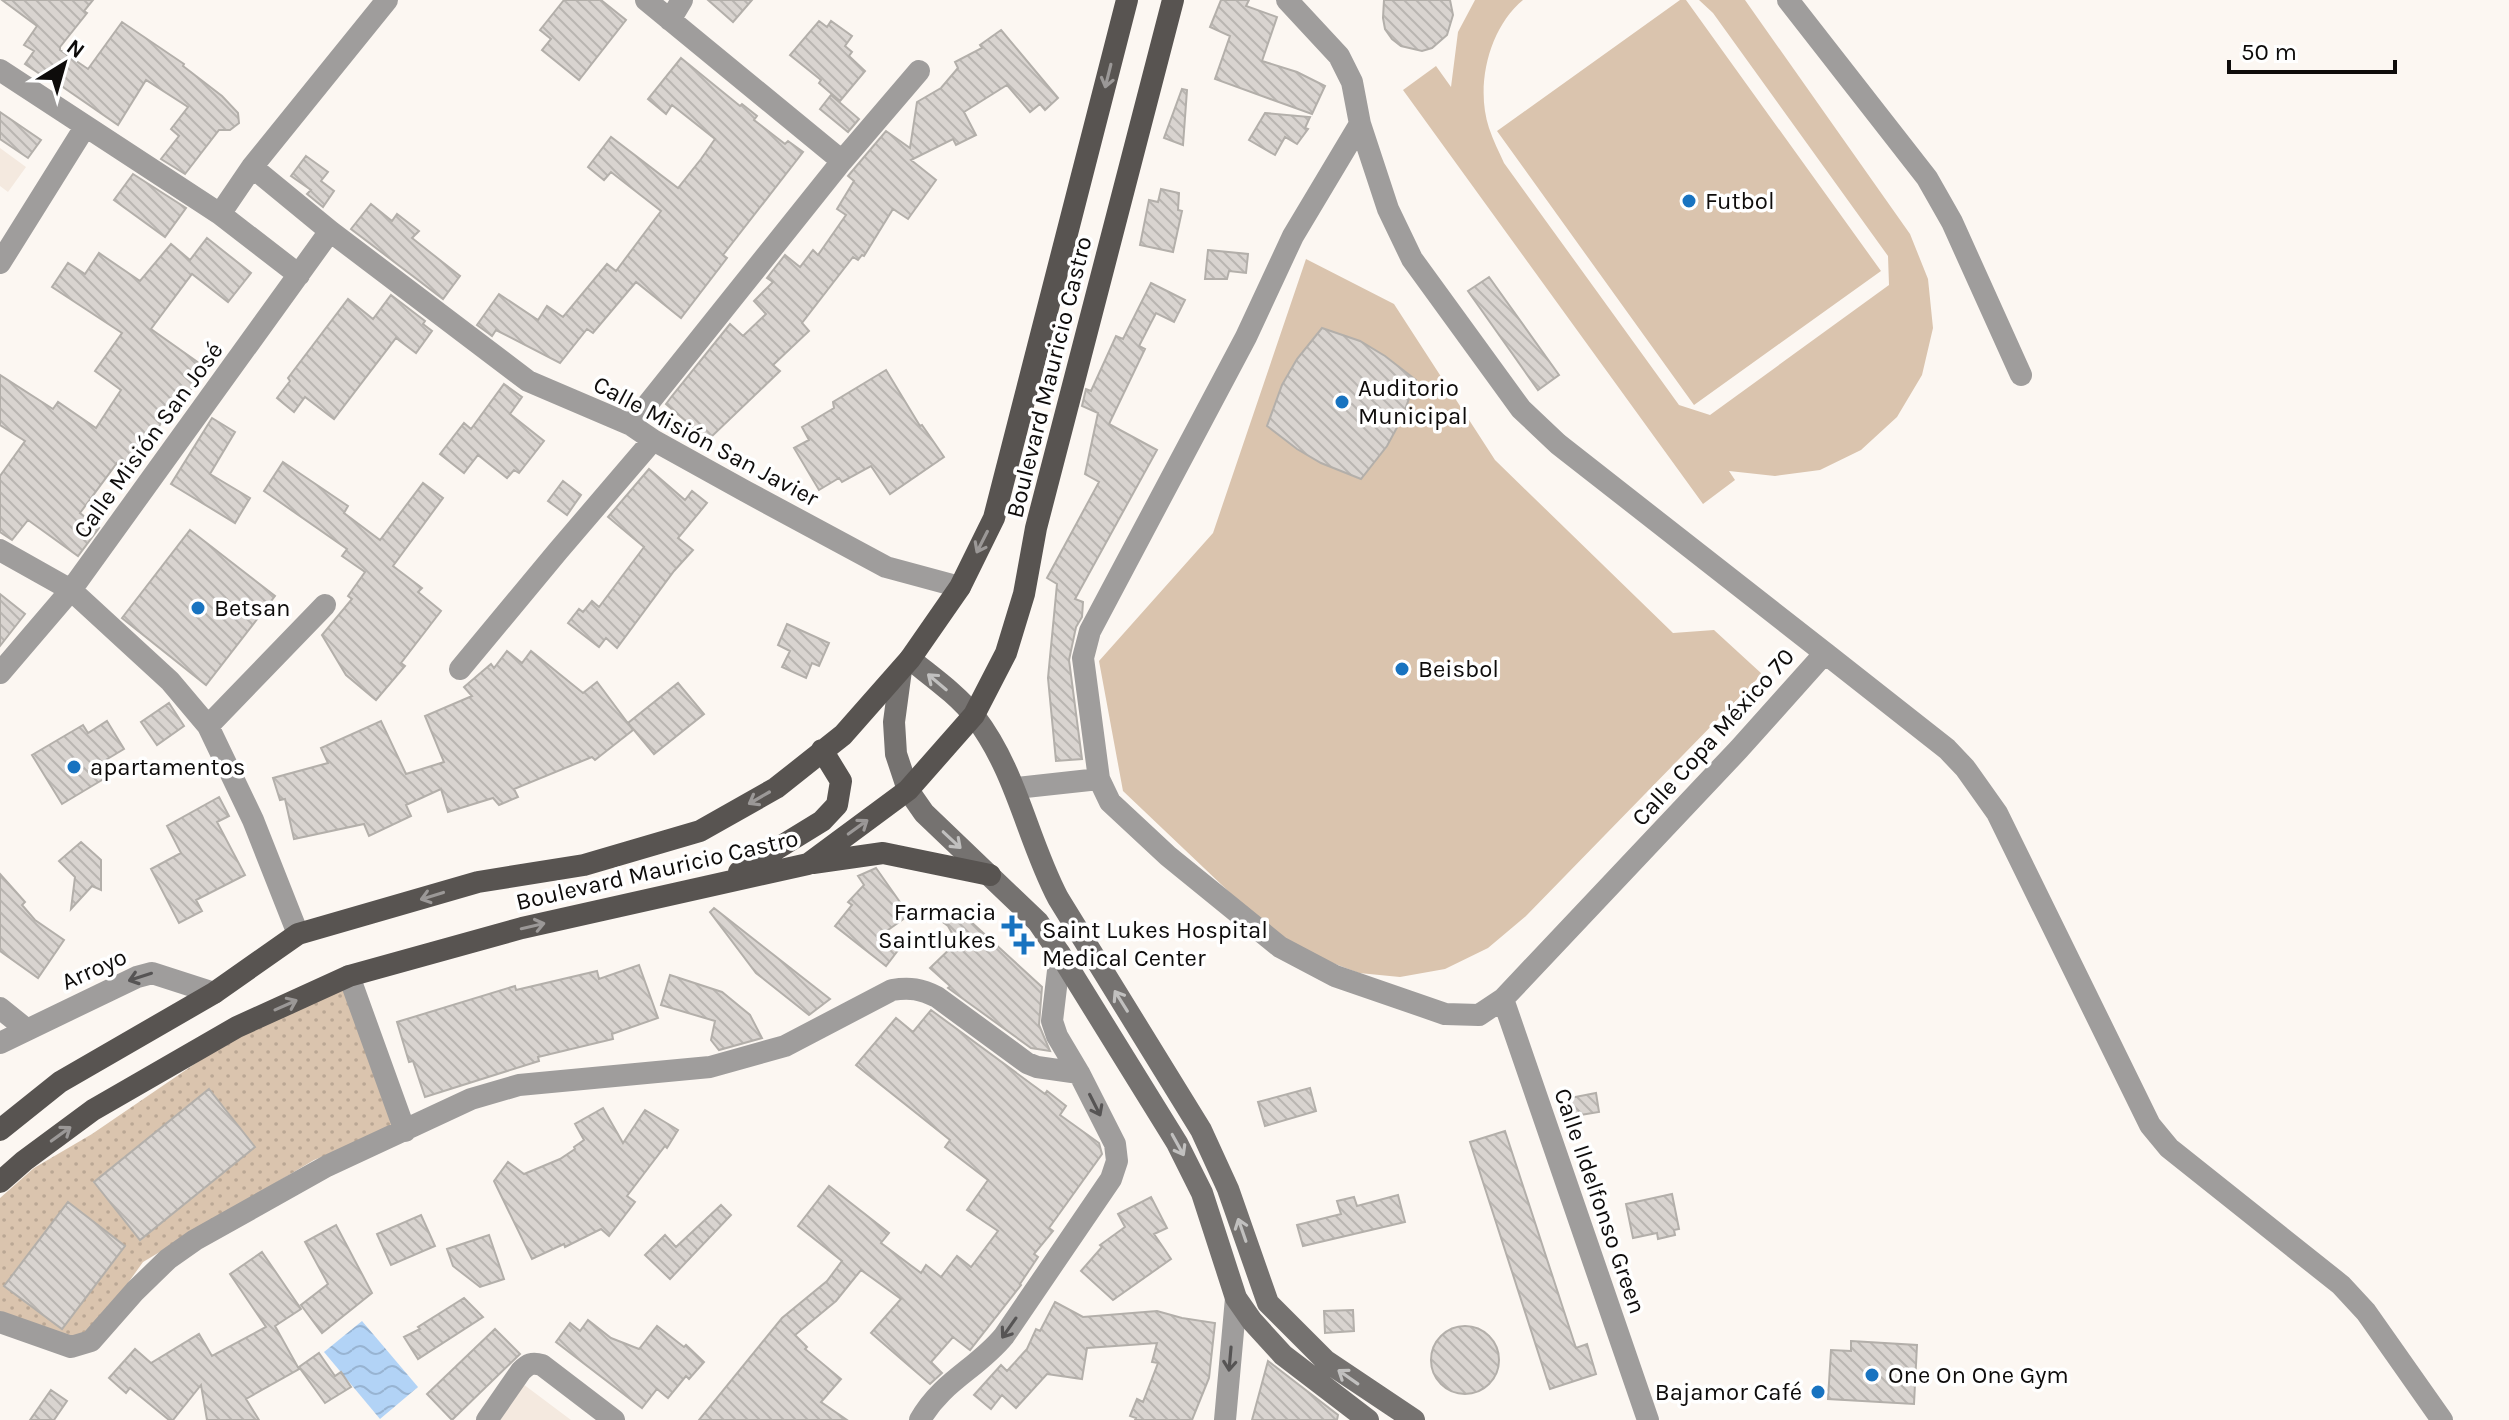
<svg xmlns="http://www.w3.org/2000/svg" width="2509" height="1420" viewBox="0 0 2509 1420" font-family="Karla,sans-serif">
<style>
.built{fill:#f4e9df}
.green{fill:url(#green-dots)}
.pitch{fill:#dac4ae}
.water{fill:url(#water-waves)}
.building{fill:url(#building-back-hatch);stroke:#b3afaa;stroke-width:2}
.lines{fill:none;stroke-linecap:round;stroke-linejoin:round}
.minor{stroke:#9f9d9c;stroke-width:22}
.secondary{stroke:#757270;stroke-width:22}
.primary{stroke:#585451;stroke-width:22}
.oneway{stroke:#9b9897}
.oneway2{stroke:#c1c0bf}
.oneway3{stroke:#565454}
.poi-dot{fill:#1873c0;stroke:#fff;stroke-width:3}
.labels{text-anchor:middle;dominant-baseline:central;stroke-width:7;stroke-linejoin:round;paint-order:stroke}
.poi-label{font-size:24px;fill:#0e0c0b;stroke:#fff;text-anchor:start}
.street-label{font-size:24px;fill:#0e0c0b;stroke:#fff}
</style>
<defs>
<pattern id="green-dots" width="8" height="8" patternUnits="userSpaceOnUse" patternTransform="scale(2)"><rect width="8" height="8" fill="#dac4ae"/><path d="M2 2h.1M6 6h.1" fill="none" stroke="#baa794" stroke-width="1.8" stroke-linecap="round"/></pattern>
<pattern id="water-waves" width="16" height="10" patternUnits="userSpaceOnUse" patternTransform="scale(2)"><rect width="16" height="10" fill="#b2d3f6"/><path d="M0 5q4-4 8 0t8 0" fill="none" stroke="#98b4d2"/></pattern>
<pattern id="building-back-hatch" width="6" height="6" patternUnits="userSpaceOnUse" patternTransform="scale(2)"><rect width="6" height="6" fill="#d9d4d0"/><path d="M-1 5l2 2M0 0l6 6M5-1l2 2" fill="none" stroke="#b9b5b1"/></pattern>
</defs>
<rect width="100%" height="100%" fill="#fcf7f2"/>
<path class="built" d="M0,148L26,167L8,192L0,186Z
M523,1384L571,1420H499Z"/>
<path class="green" d="M345,983L395,1127L314,1160L143,1262L90,1336L70,1342L0,1315V1198L34,1168L92,1134L221,1046Z"/>
<path class="pitch" d="M1475,0H1523C1489,28 1475,86 1489,128C1493,140 1499,152 1504,163L1679,405L1710,415L1889,285L1888,256L1713,13L1699,0H1745L1910,234L1928,279L1933,328L1922,375L1897,417L1861,450L1820,470L1775,476L1729,471L1735,480L1703,504L1403,90L1436,66L1451,87L1458,32Z
M1680,0H1686L1881,271L1694,405L1497,131Z
M1306,259L1394,304L1495,460L1673,633L1714,630L1762,674L1526,916L1488,948L1445,969L1400,977L1359,973L1314,956L1280,936L1245,907L1123,791L1099,661L1213,533Z"/>
<path class="water" d="M362,1321L418,1387L380,1419L324,1352Z"/>
<path class="building" d="M2,0H93L84,11L87,13L60,47V50L88,69L122,22L184,64L183,66L222,96L238,113L239,123L230,130H219L185,174L161,159L179,136L171,129L188,107L146,80L118,125L44,74L43,76L25,64L34,51L24,45L37,26Z
M564,0H601L626,20L579,80L542,50L551,39L540,30Z
M708,0H752L733,22Z
M1221,0H1249L1246,6L1277,17L1262,61L1297,72L1325,86L1312,114L1215,79L1230,36L1210,27Z
M1384,0H1450L1453,15L1447,35L1432,48L1422,51L1401,46L1392,39L1385,29L1383,18Z
M819,21L827,27L831,21L852,36L845,46L852,52L849,56L865,71L840,101L819,83L821,80L790,55Z
M1001,30L1058,98L1045,110L1040,104L1030,112L1007,85L964,112L976,135L956,145L953,139L911,160L936,180L908,219L893,209L864,256L862,255L858,260L853,257L802,323L809,331L773,365L780,371L708,440L666,404L672,396L730,324L743,336L766,314L754,301L773,282L767,278L785,255L800,267L813,250L818,255L846,215L837,209L854,181L848,176L886,131L910,148L917,102L941,88L958,68L955,62L982,48L980,45Z
M681,58L740,106L742,104L757,116L754,120L785,144L788,141L803,152L723,255L727,258L681,318L636,282L593,333L587,329L560,363L496,330L492,336L488,333L477,325L499,294L538,320L547,306L563,317L607,264L616,271L661,211L611,172L604,180L588,167L611,137L678,188L701,159L715,139L672,105L666,114L648,99Z
M1182,89L1187,90L1183,145L1164,138Z
M831,95L859,119L848,132L820,109Z
M0,112L41,140L28,158L0,139Z
M1265,113L1310,117L1305,128L1308,129L1297,144L1285,137L1275,155L1249,140Z
M306,156L328,172L321,181L334,191L323,207L307,194L311,190L291,176Z
M133,174L186,208L165,237L114,200Z
M1161,189L1179,193L1178,210L1182,211L1173,252L1140,245L1149,200L1158,202Z
M371,204L392,221L397,214L419,231L412,238L460,276L443,299L351,229Z
M207,238L251,273L228,302L192,274L151,329L206,368L184,400L181,398L163,420L136,463L128,471L117,463L80,513L99,528L78,556L28,520L12,540L0,532V476L25,441L0,425V375L53,409L58,402L96,428L121,390L95,371L122,333L52,287L68,263L85,274L99,253L140,281L171,244L190,260Z
M1208,250L1248,254L1246,273L1229,271L1227,279H1205Z
M1489,277L1559,375L1538,390L1468,291Z
M1151,283L1185,300L1174,322L1156,313L1139,346L1145,349L1109,424L1157,450L1075,599L1083,602L1082,617L1076,627L1069,660L1082,759L1056,761L1048,678L1057,584L1047,578L1099,482L1085,474L1098,413L1082,406L1086,389L1091,391L1116,336L1123,339Z
M391,295L425,321L423,324L432,331L416,353L396,338L334,419L305,397L294,412L277,398L290,381L288,378L348,299L373,319Z
M1322,328L1360,341L1385,356L1416,380L1401,420L1387,446L1361,479L1321,463L1297,449L1267,426L1282,385L1297,359Z
M886,370L920,426L922,425L944,457L890,494L871,466L842,482L839,478L819,490L794,448L809,440L802,427L834,408L833,402Z
M504,384L522,397L510,414L544,441L519,473L514,470L507,478L478,455L464,473L440,454L464,423L471,429Z
M212,418L235,432L210,474L250,498L235,523L171,484Z
M283,462L348,506L344,513L380,540L423,483L443,498L393,566L422,588L418,592L441,611L401,663L405,666L376,700L346,675L322,635L352,599L348,596L365,572L342,556L347,549L264,491Z
M649,469L685,500L692,491L707,503L678,538L693,550L674,571L617,648L606,638L599,647L568,623L579,609L583,612L592,601L599,607L644,547L608,517Z
M563,481L581,495L567,515L548,501Z
M190,530L275,596L206,685L122,618Z
M0,594L25,614L0,646Z
M787,624L829,643L819,666L812,663L806,678L782,667L790,651L778,645Z
M507,651L522,663L531,651L583,693L597,682L633,730L595,760L592,757L514,789L518,797L499,805L493,798L448,812L441,789L406,805L411,816L369,836L364,824L294,839L285,799L280,800L273,778L328,763L321,748L381,721L406,774L444,762L425,716L472,696L464,687L491,664L494,668Z
M678,683L704,714L654,754L628,723Z
M169,703L184,726L157,745L141,722Z
M107,721L124,749L104,761L112,774L62,804L32,755L83,725L88,733Z
M219,797L229,816L217,822L245,875L196,900L202,911L179,923L151,869L181,853L167,826Z
M81,842L101,860V890L92,886L71,909L75,877L59,861Z
M876,868L909,915L881,935L899,949L886,966L835,926L852,905L848,902L864,885L858,876Z
M0,874L25,902L22,905L35,920L64,940L38,978L0,951Z
M923,907L957,909L1042,987L1039,1025L1050,1051L1031,1048L948,988L950,986L930,968L957,942L948,926Z
M714,908L830,999L809,1015L756,973L710,912Z
M639,965L658,1018L612,1034L613,1039L538,1057L539,1061L425,1097L413,1061L409,1062L397,1022L515,986L516,990L597,971L599,979Z
M670,975L722,992L750,1015L762,1038L719,1050L711,1040L715,1021L661,1005Z
M931,1010L1045,1094L1047,1091L1066,1106L1060,1115L1099,1143L1102,1154L1049,1228L1053,1231L1034,1254L1038,1257L1020,1284L1021,1285L970,1350L953,1337L931,1362L942,1373L930,1384L871,1333L901,1299L861,1270L836,1301L795,1335L807,1347L805,1349L841,1379L821,1402L847,1420H699L782,1318L827,1281L842,1261L798,1226L829,1186L889,1233L881,1243L921,1273L926,1265L941,1277L957,1256L971,1267L998,1231L967,1210L988,1180L945,1147L950,1140L856,1065L896,1018L913,1032Z
M1310,1088L1316,1111L1265,1126L1258,1102Z
M209,1089L255,1147L140,1240L94,1182Z
M1596,1093L1599,1112L1574,1116L1570,1098Z
M603,1108L623,1143L645,1110L678,1130L667,1148L665,1146L627,1196L635,1202L609,1236L601,1229L565,1247L564,1244L532,1259L494,1181L508,1162L524,1174L560,1159L575,1149L574,1147L584,1140L575,1124Z
M1505,1131L1576,1348L1587,1344L1596,1374L1550,1389L1470,1142Z
M1672,1194L1679,1229L1674,1230L1675,1235L1658,1239L1657,1233L1633,1238L1626,1204Z
M1398,1195L1405,1222L1303,1246L1297,1225L1341,1214L1337,1201L1354,1197L1357,1206Z
M1151,1197L1167,1228L1154,1234L1171,1259L1113,1300L1081,1271L1102,1247L1100,1245L1125,1227L1118,1214Z
M68,1202L125,1246L62,1329L4,1286Z
M721,1205L731,1215L670,1279L645,1255L665,1235L676,1247Z
M421,1215L435,1246L391,1265L377,1234Z
M336,1225L372,1293L322,1333L301,1305L328,1284L305,1242Z
M489,1235L504,1279L480,1287L453,1266L447,1249Z
M262,1252L301,1309L275,1326L299,1369L246,1399L259,1420H207L201,1385L173,1420H169L130,1388L126,1393L109,1378L135,1349L151,1363L199,1334L212,1356L266,1327L230,1274Z
M464,1298L483,1317L418,1359L404,1337L420,1329L418,1327Z
M1055,1302L1083,1317L1157,1311L1182,1318L1215,1323L1209,1378L1192,1420H1135L1136,1418L1130,1416L1137,1399L1143,1402L1158,1363L1152,1362L1157,1343L1087,1348L1082,1379L1047,1374L1016,1408L1002,1395L991,1409L974,1395L1001,1365L1007,1371L1027,1349L1036,1329L1040,1331Z
M1353,1310L1354,1331L1325,1333L1324,1311Z
M588,1320L611,1338L639,1349L657,1326L684,1347L686,1345L704,1362L689,1379L686,1376L668,1398L657,1389L642,1408L556,1342L570,1323L580,1331Z
M1431 1360a34 34 0 1 1 68 0a34 34 0 1 1-68 0Z
M495,1329L520,1354L452,1420L427,1394Z
M1851,1341L1917,1345L1914,1404L1828,1399L1831,1350L1851,1351Z
M319,1353L335,1376L341,1372L351,1387L325,1403L299,1367Z
M1268,1361L1338,1415L1337,1420H1252Z
M51,1390L67,1401L54,1420H30Z"/>
<g class="lines">
<path class="minor" d="M1788,0L1927,178L1952,222L2021,375
M670,20L682,0
M0,70L220,214L299,275
M842,161L919,71
M252,167L330,231L528,381L631,425L653,440L745,491L886,567L960,587
M220,214L252,167L387,0
M0,263L85,127
M631,425L842,161L646,0
M0,550L71,590L170,681L208,726L253,820L298,934
M1825,653L1947,749L1965,768L1997,813L2150,1125L2169,1148L2341,1285L2366,1312L2442,1420
M460,669L558,551L653,440
M0,673L71,590L330,231
M208,726L325,605
M1099,779L1083,658L1090,631L1246,337L1293,236L1360,124
M1016,788L1099,779L1110,802L1168,856L1280,947L1335,976L1445,1014L1479,1015L1503,999L1739,749L1825,653L1558,444L1521,409L1412,259L1388,209L1360,124L1352,82L1339,56L1287,0
M349,976L405,1131
M1503,999L1648,1420
M0,1008L26,1029
M0,1043L137,977L152,973L214,993
M0,1322L71,1347L91,1341L135,1291L168,1259L195,1240L327,1166L471,1099L519,1085L710,1067L785,1046L892,990C910,987 921,989 937,997L1027,1063L1037,1067L1079,1073
M487,1420L521,1371C528,1364 532,1362 542,1365L614,1420
M920,1420C942,1381 977,1369 1004,1336L1111,1179L1117,1161L1115,1144L1079,1073L1057,1036L1052,1021L1060,954
M1225,1420L1236,1298"/>
<path class="secondary" d="M910,659C932,677 958,695 975,717C1017,772 1027,839 1058,898L1201,1130L1228,1189L1268,1303L1326,1361L1414,1420
M901,670L894,722L896,754L908,790L924,813L1038,922L1060,954L1177,1143L1202,1193L1236,1298L1252,1321L1283,1355L1368,1420"/>
<path class="primary" d="M813,863L883,853L990,875
M739,872L822,821L837,805L841,781L822,750
M0,1130L60,1082L214,993L298,934L478,882L584,865L700,831L776,788L843,735L910,659L960,587L994,518L1127,0
M0,1182L24,1161L93,1110L237,1027L349,976L522,928L808,864L908,790L974,715L1006,653L1024,594L1036,528L1173,0"/>
</g>
<defs><path id="oneway-shaft" d="M-6 0H5M1.5-3L5.5 0L1.5 3" fill="none" stroke-width="1.6" stroke-linecap="round" stroke-linejoin="round" transform="scale(2)"/></defs>
<g class="oneway">
<use href="#oneway-shaft" transform="translate(1108 76) rotate(104)"/>
<use href="#oneway-shaft" transform="translate(982 542) rotate(117)"/>
<use href="#oneway-shaft" transform="translate(759 798) rotate(150)"/>
<use href="#oneway-shaft" transform="translate(858 827) rotate(-36)"/>
<use href="#oneway-shaft" transform="translate(432 896) rotate(163)"/>
<use href="#oneway-shaft" transform="translate(533 926) rotate(-13)"/>
<use href="#oneway-shaft" transform="translate(286 1005) rotate(-24)"/>
<use href="#oneway-shaft" transform="translate(61 1134) rotate(-36)"/>
</g>
<g class="oneway2">
<use href="#oneway-shaft" transform="translate(937 682) rotate(-140)"/>
<use href="#oneway-shaft" transform="translate(952 840) rotate(43)"/>
<use href="#oneway-shaft" transform="translate(1121 1001) rotate(-122)"/>
<use href="#oneway-shaft" transform="translate(1178 1145) rotate(61)"/>
<use href="#oneway-shaft" transform="translate(1242 1230) rotate(-109)"/>
<use href="#oneway-shaft" transform="translate(1348 1377) rotate(-145)"/>
</g>
<g class="oneway3">
<use href="#oneway-shaft" transform="translate(140 977) rotate(162)"/>
<use href="#oneway-shaft" transform="translate(1095 1105) rotate(63)"/>
<use href="#oneway-shaft" transform="translate(1009 1328) rotate(125)"/>
<use href="#oneway-shaft" transform="translate(1230 1359) rotate(95)"/>
</g>
<g class="poi-dot">
<circle cx="1689" cy="201" r="8"/>
<circle cx="1342" cy="402" r="8"/>
<circle cx="198" cy="608" r="8"/>
<circle cx="1402" cy="669" r="8"/>
<circle cx="74" cy="767" r="8"/>
<path d="M1008 914h8v8h8v8h-8v8h-8v-8h-8v-8h8z"/>
<path d="M1020 932h8v8h8v8h-8v8h-8v-8h-8v-8h8z"/>
<circle cx="1872" cy="1375" r="8"/>
<circle cx="1818" cy="1392" r="8"/>
</g>
<g class="labels">
<g class="poi-label">
<text x="1705" y="201">Futbol</text>
<text x="1358" y="388">Auditorio<tspan x="1358" dy="28">Municipal</tspan></text>
<text x="214" y="608">Betsan</text>
<text x="1418" y="669">Beisbol</text>
<text x="90" y="767">apartamentos</text>
<text x="996" y="912" text-anchor="end">Farmacia<tspan x="996" dy="28">Saintlukes</tspan></text>
<text x="1042" y="930">Saint Lukes Hospital<tspan x="1042" dy="28">Medical Center</tspan></text>
<text x="1888" y="1375">One On One Gym</text>
<text x="1802" y="1392" text-anchor="end">Bajamor Café</text>
</g>
<g class="street-label">
<text transform="translate(1049 377) rotate(-76)">Boulevard Mauricio Castro</text>
<text transform="translate(148 440) rotate(-54)">Calle Misión San José</text>
<text transform="translate(706 441) rotate(28)">Calle Misión San Javier</text>
<text transform="translate(1713 737) rotate(-48)">Calle Copa México 70</text>
<text transform="translate(657 870) rotate(-13)">Boulevard Mauricio Castro</text>
<text transform="translate(94 969) rotate(-24)">Arroyo</text>
<text transform="translate(1600 1201) rotate(71)">Calle Ildelfonso Green</text>
</g>
</g>
<g transform="translate(64 64) rotate(37)" stroke="#ffffff" stroke-width="6" paint-order="stroke">
<path d="M0-6L14 30L0 20L-14 30Z" fill="#0e0c0b"/>
<text y="-12" font-size="22" font-weight="bold" text-anchor="middle" fill="#0e0c0b">N</text>
</g>
<path d="M2229 60v12h166v-12" fill="none" stroke="#0e0c0b" stroke-width="4"/>
<text x="2241" y="60" font-size="24" fill="#0e0c0b" stroke="#ffffff" stroke-width="6" paint-order="stroke">50 m</text>
</svg>
